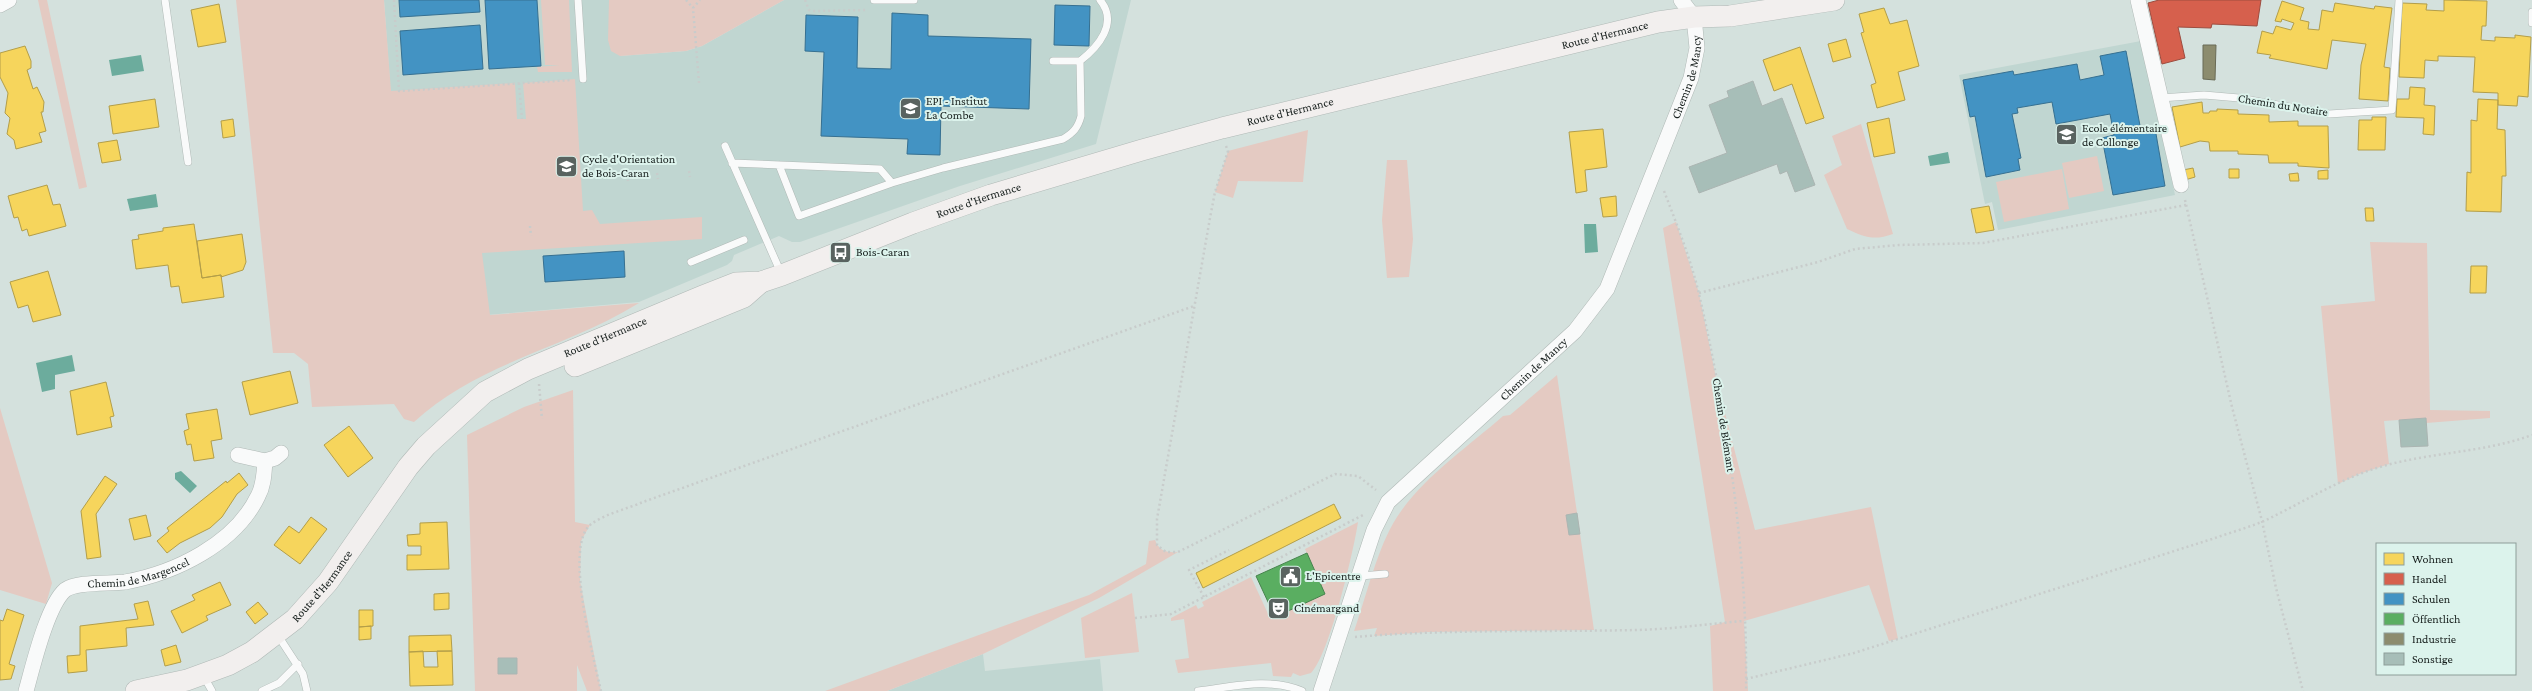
<svg xmlns="http://www.w3.org/2000/svg" width="2532" height="691" viewBox="0 0 2532 691" font-family="'Crimson Pro',serif">
<style>
.built{fill:#c0d6d1}
.green{fill:#e4cac2}
.water{fill:#6cac9d}
.homes{fill:#f6d55c;stroke:#b39e49}
.shops{fill:#d6604d;stroke:#9d4c3f}
.schools{fill:#4393c3;stroke:#367091}
.public{fill:#5aae61;stroke:#46834d}
.industry{fill:#8c8c6e;stroke:#696b56}
.building{fill:#a7beb8;stroke:#abb5b2}
.lines{fill:none;stroke-linecap:round;stroke-linejoin:round}
.service-casing{stroke:#b0b9b6;stroke-width:8}
.minor-casing{stroke:#b0b9b6;stroke-width:16}
.secondary-casing{stroke:#b0b9b6;stroke-width:22}
.path{stroke:#c8cccb;stroke-width:2.5;stroke-dasharray:2 3;stroke-linecap:butt}
.service{stroke:#f9fafa;stroke-width:7}
.minor{stroke:#f9fafa;stroke-width:15}
.secondary{stroke:#f2efee;stroke-width:21}
.labels{text-anchor:middle;dominant-baseline:central;stroke-width:4;stroke-linejoin:round;paint-order:stroke}
.street-label{font-size:12px;fill:#171f1d;stroke:#dcf3ec}
.poi-label{font-size:12px;fill:#171f1d;stroke:#dcf3ec;text-anchor:start}
</style>
<rect width="100%" height="100%" fill="#d4e1dd"/>
<path class="built" d="M384,0H625L620,56L686,51L702,46L784,0H1131L1096,144L960,186L800,242H792L779,236L734,255L732,261L727,265L639,302L407,322Z
M2141,41L2175,195L1998,230L1992,202L1985,204L1959,75Z
M983,654L985,671L1100,659L1103,691H887Z"/>
<path class="green" d="M38,0H47L87,187L79,189Z
M236,0H384L391,91L515,83L517,119H526L523,83L575,79L583,211L592,210L600,224L702,217V239L482,253L490,315L639,303C567,348 477,363 414,422L404,419L394,404L312,407L308,364L294,353H273Z
M541,0H569L572,72H538L537,67L560,65H545Z
M609,0H784L702,46L686,51L620,56L611,51L608,40Z
M1861,124L1893,234C1874,241 1864,237 1847,229L1824,175L1842,165L1832,136Z
M1308,130L1303,182L1238,181L1233,198L1215,192L1228,151Z
M2097,156L2104,191L2069,198L2062,163Z
M1387,160H1407L1413,239L1409,277L1387,278L1382,220Z
M2062,169L2069,209L2004,222L1996,182Z
M1676,222L1699,293L1716,378L1755,530L1871,507L1898,639L1889,641L1869,585L1744,621L1748,691H1713L1710,626L1725,622L1663,228Z
M2370,242L2427,243L2430,410L2490,411V418L2426,423V418L2384,421L2389,464L2359,474L2338,484L2321,306L2375,301Z
M1557,375L1594,630L1428,632L1374,636L1377,628L1354,631C1367,595 1377,548 1397,517C1423,477 1468,447 1503,416L1510,415Z
M573,390L575,522L590,525L581,541L580,581L601,691H587L577,665V691H475L467,435L524,407Z
M0,408L52,583L46,604L0,590Z
M1358,522C1354,550 1329,656 1311,673L1300,676L1293,673L1291,677L1273,676L1271,663L1178,673L1175,660L1189,658L1184,619L1171,621V618L1196,605L1198,609L1204,606L1202,602L1251,577L1269,616L1272,618L1325,594L1305,549Z
M1155,540C1159,551 1167,553 1178,552L1099,598L983,654L887,691H825L1089,595L1146,564L1149,541Z
M1132,593L1139,652L1085,658L1081,618Z"/>
<path class="water" d="M141,55L144,71L112,76L109,60Z
M1948,152L1950,163L1930,166L1928,156Z
M156,194L158,207L130,211L127,199Z
M1584,224H1596L1598,252L1585,253Z
M72,355L75,371L55,375V389L42,392L36,363Z
M181,471L197,486L190,493L175,479V473Z"/>
<path class="homes" d="M2444,0L2487,1L2486,26H2482L2481,40L2495,41V37L2515,38V35L2531,37L2528,97L2518,96L2517,106L2498,105V93L2473,92L2475,57L2438,56V61L2425,60L2424,78L2399,77L2402,3L2427,4L2426,10L2444,11Z
M2282,1L2304,8L2300,20L2309,22L2308,29L2319,30L2322,10L2333,12L2335,3L2374,9L2375,6L2392,8L2384,67L2390,68L2388,101L2359,99L2361,65L2366,44L2332,40L2327,69L2269,58L2271,55L2257,53L2262,31L2273,34L2276,26L2291,30L2294,23L2282,19L2281,22L2275,21Z
M219,4L226,42L198,47L191,10Z
M1884,8L1890,24L1907,20L1919,66L1898,72L1905,100L1877,108L1871,85L1876,83L1861,33L1864,32L1859,14Z
M1846,39L1851,57L1833,62L1828,44Z
M25,46L31,61V68L27,70L33,89L37,87L44,102L43,112H41L46,131L39,133L42,142L16,149L14,140L7,134L10,118L5,113L8,93L0,77V53Z
M1800,47L1824,118L1806,124L1792,84L1774,91L1763,60Z
M2410,87L2425,88L2424,105L2435,106L2434,135L2423,134L2424,118L2396,117L2397,99H2409Z
M155,99L159,127L113,134L109,106Z
M2478,99L2498,100L2497,129L2505,130L2506,176H2502L2501,212L2466,211L2467,172L2471,173V120L2477,121Z
M2202,102L2203,113H2209L2210,111H2217V109L2238,110V114L2269,115V122L2298,121V126H2328L2329,168L2298,166V163H2269L2268,155L2238,154V151H2210L2209,142L2200,141L2180,147L2172,107Z
M2372,117H2386L2385,150H2358L2359,120H2372Z
M1889,118L1895,153L1874,157L1867,123Z
M233,119L235,136L223,138L221,121Z
M1603,129L1607,167L1585,170L1587,191L1576,193L1569,132Z
M117,140L121,160L102,163L98,143Z
M2193,168L2195,177L2185,180L2183,170Z
M2229,169H2239V178H2229Z
M2328,170V179H2318V171Z
M2298,173L2299,181H2290L2289,174Z
M47,185L53,205L60,204L66,226L29,236L27,229L22,231L18,217L14,218L8,196Z
M1616,196L1617,216L1603,217L1600,198Z
M1989,206L1994,230L1976,233L1971,209Z
M2365,208H2373L2374,221H2366Z
M194,224L202,278L221,275L224,297L182,303L179,286L171,287L168,265L136,269L132,240L139,239L138,235L163,231V228Z
M242,234L246,262L243,270L221,277V275L202,278L197,241Z
M2471,266H2487L2486,293H2470Z
M48,271L61,315L33,322L28,305L18,308L10,282Z
M290,371L298,403L250,415L242,382Z
M106,382L114,416L110,417L112,427L77,435L70,391Z
M217,409L222,439L211,441L214,458L194,461L191,444L187,445L184,431L189,429L186,414Z
M349,426L373,458L348,477L324,445Z
M239,473L248,485L237,494L222,517L210,528L180,543L167,553L157,541L169,531L167,528L226,481L227,483Z
M105,476L117,484L96,514L101,557L87,559L81,511Z
M1334,504L1341,518L1203,588L1196,573Z
M146,515L151,536L134,540L129,519Z
M311,517L327,529L300,564L274,545L289,526L299,533Z
M447,522L449,569L407,570V555H421V546H408L407,535L420,534V523Z
M220,582L231,605L206,616L208,620L182,633L171,611L195,600L192,595Z
M449,593V609L434,610V594Z
M148,601L154,625L126,628L127,646L86,650L87,671L68,673L67,656L80,655V626L138,619L134,604Z
M258,602L268,614L255,624L246,612Z
M7,609L24,615L9,664L15,666L11,679L0,680V620L3,621Z
M359,610H373V626L359,627Z
M371,626V639L359,640V627Z
M451,635L452,651L409,652V636Z
M176,645L181,662L165,666L161,650Z
M423,651L424,667H438L437,651H452L453,685L410,686L409,652Z"/>
<path class="shops" d="M2159,0H2261L2257,26L2212,24L2211,28L2178,27L2185,58L2162,64L2148,3Z"/>
<path class="schools" d="M399,0H479L480,12L400,17Z
M485,0H537L541,66L489,69Z
M1055,5L1090,6L1089,46L1054,45Z
M892,13L928,15V36L1031,39L1029,109L941,106L940,155L907,154L908,139L821,136L824,52L805,51L806,15L858,17L857,68L891,69Z
M480,25L483,69L403,75L400,31Z
M2126,51L2141,131L2155,128L2165,186L2113,195L2102,138L2114,135L2110,114L2056,124L2052,102L2017,108L2018,113L2012,114L2021,158L2018,159L2020,170L1986,177L1975,116L1970,117L1963,80L2013,71L2014,75L2077,64L2080,80L2104,75L2100,56Z
M624,251L625,277L545,282L543,256Z"/>
<path class="public" d="M1307,553L1325,594L1275,617L1256,576Z"/>
<path class="industry" d="M2203,45H2216L2215,80L2203,79Z"/>
<path class="building" d="M1753,81L1762,106L1782,98L1815,185L1795,192L1787,171L1780,174L1777,164L1699,193L1689,167L1727,153L1709,105L1729,97L1727,91Z
M2426,418L2428,446L2401,447L2399,420Z
M1577,513L1580,534L1569,535L1566,515Z
M498,658H517V674H498Z"/>
<g class="lines">
<defs>
<path id="service" d="M165,0L188,162
M578,0L583,79
M874,0H914
M2532,12V23
M1080,61C1098,47 1119,23 1100,0
M2160,98L2204,95L2239,98L2329,114L2392,110L2399,0
M725,146L781,273
M732,163L880,169L892,183L799,216L779,165
M892,183L943,168L1063,139C1073,133 1078,128 1081,116L1080,61H1053
M691,262L744,240
M1360,576L1385,574
M277,634L303,674L307,691
M203,675L212,691
M262,691L279,683L298,664
M1198,691C1232,687 1269,677 1302,691"/>
<g id="minor">
<path d="M2138,0L2181,185"/>
<path d="M0,5L9,0"/>
<path d="M265,461L275,458L281,453"/>
<path id="s1" d="M26,691C33,666 47,606 65,590C77,581 109,584 125,582C175,573 235,544 258,496C264,485 264,473 265,461L238,455"/>
<path id="s2" d="M1321,691L1374,530L1388,502L1575,331L1607,289L1691,78L1697,48L1694,17L1681,0"/>
</g>
<g id="secondary">
<path d="M575,366L744,297L761,282"/>
<path id="s3" d="M136,691L187,680L228,665L252,652L295,619L328,582L408,467L426,446L485,392L528,369L703,296L736,283L761,282L782,275L913,223L991,195L1142,150L1222,128L1658,22L1694,17L1730,16L1834,0"/>
</g>
</defs>
<use href="#service" class="service-casing"/>
<use href="#minor" class="minor-casing"/>
<use href="#secondary" class="secondary-casing"/>
<path class="path" d="M394,0L399,91L571,80
M686,0L693,8
M805,0L809,10L814,11L868,10
M519,83L522,119
M699,83L693,8L700,0
M1226,146L1228,151L1215,192L1210,218L1157,519V545L1166,552H1178L1335,474L1358,476L1376,490
M689,171L690,177
M657,173L658,179
M627,175L628,181
M1664,191C1677,225 1691,260 1699,294C1728,419 1748,563 1746,691
M2185,200L2232,407L2262,521L2276,588L2303,691
M530,226L531,236
M1699,293L1818,262L1855,249L1899,245L1983,243L2186,205
M539,384L542,419
M1204,597L1189,570L1229,550
M1135,618L1171,614L1363,515
M1355,637C1449,629 1543,632 1637,630C1673,629 1708,624 1743,621
M1746,679L1854,653L2212,539C2229,533 2247,528 2264,521C2302,503 2339,479 2380,467C2430,452 2483,453 2532,435
M601,691C594,659 564,547 590,525C604,514 627,509 643,502L1194,306"/>
<use href="#service" class="service"/>
<use href="#minor" class="minor"/>
<use href="#secondary" class="secondary"/>
</g>
<defs>
<symbol id="school-square" viewBox="-11 -11 22 22"><rect x="-9" y="-9" width="18" height="18" rx="4" fill="#596360" stroke="#dcf3ec"/><path d="M0-5L7-2L0 1L-7-2ZM-4 1L0 2.5L4 1V4Q0 6-4 4Z" fill="#fff"/></symbol>
<symbol id="bus-square" viewBox="-11 -11 22 22"><rect x="-9" y="-9" width="18" height="18" rx="4" fill="#596360" stroke="#dcf3ec"/><path d="M-5-6H5V4H4V6H2V4H-2V6H-4V4H-5ZM-3.5-4V0h7V-4ZM-3.5 1.2v1.5H-2V1.2ZM2 1.2v1.5H3.5V1.2Z" fill="#fff"/></symbol>
<symbol id="civic-square" viewBox="-11 -11 22 22"><rect x="-9" y="-9" width="18" height="18" rx="4" fill="#596360" stroke="#dcf3ec"/><path d="M-.6-6.5H3V-4.5H.6V-3L4-1V1h2V6H-6V1h2V-1L-.6-3ZM-1.2 2.5V6h2.4V2.5Z" fill="#fff"/></symbol>
<symbol id="theatre-square" viewBox="-11 -11 22 22"><rect x="-9" y="-9" width="18" height="18" rx="4" fill="#596360" stroke="#dcf3ec"/><path d="M-5-5.5Q0-4 5-5.5V0Q5 5 0 6Q-5 5-5 0ZM-3.3-2.5H-1v1.5H-3.3ZM1-2.5H3.3v1.5H1ZM-2.8 1Q0 5.5 2.8 1Z" fill="#fff"/></symbol>
</defs>
<g fill-rule="evenodd">
<use href="#school-square" x="898" y="96" width="25" height="25"/>
<use href="#school-square" x="2054" y="122" width="25" height="25"/>
<use href="#school-square" x="554" y="154" width="25" height="25"/>
<use href="#bus-square" x="828" y="240" width="25" height="25"/>
<use href="#civic-square" x="1278" y="564" width="25" height="25"/>
<use href="#theatre-square" x="1266" y="596" width="25" height="25"/>
</g>
<g class="labels">
<g class="street-label">
<text stroke="none"><textPath href="#s3" startOffset="1654">Route d'Hermance</textPath></text>
<text stroke="none"><textPath href="#s2" startOffset="734">Chemin de Mancy</textPath></text>
<text transform="translate(2283 105) rotate(9)">Chemin du Notaire</text>
<text stroke="none"><textPath href="#s3" startOffset="1330">Route d'Hermance</textPath></text>
<text stroke="none"><textPath href="#s3" startOffset="1006">Route d'Hermance</textPath></text>
<text stroke="none"><textPath href="#s3" startOffset="607">Route d'Hermance</textPath></text>
<text stroke="none"><textPath href="#s2" startOffset="398">Chemin de Mancy</textPath></text>
<text transform="translate(1724 425) rotate(81)">Chemin de Blémant</text>
<text stroke="none"><textPath href="#s1" startOffset="185">Chemin de Margencel</textPath></text>
<text stroke="none"><textPath href="#s3" startOffset="220">Route d'Hermance</textPath></text>
</g>
<g class="poi-label">
<text x="926" y="101">EPI - Institut<tspan x="926" dy="14">La Combe</tspan></text>
<text x="2082" y="128">Ecole élémentaire<tspan x="2082" dy="14">de Collonge</tspan></text>
<text x="582" y="159">Cycle d'Orientation<tspan x="582" dy="14">de Bois-Caran</tspan></text>
<text x="856" y="252">Bois-Caran</text>
<text x="1306" y="576">L'Epicentre</text>
<text x="1294" y="608">Cinémargand</text>
</g>
</g>
<rect x="2376" y="543" width="140" height="132" fill="#dcf3ec" stroke="#8d9e99"/>
<rect x="2384" y="553" width="20" height="12" fill="#f6d55c" stroke="#8d9e99"/>
<text x="2412" y="563" font-size="12" fill="#171f1d">Wohnen</text>
<rect x="2384" y="573" width="20" height="12" fill="#d6604d" stroke="#8d9e99"/>
<text x="2412" y="583" font-size="12" fill="#171f1d">Handel</text>
<rect x="2384" y="593" width="20" height="12" fill="#4393c3" stroke="#8d9e99"/>
<text x="2412" y="603" font-size="12" fill="#171f1d">Schulen</text>
<rect x="2384" y="613" width="20" height="12" fill="#5aae61" stroke="#8d9e99"/>
<text x="2412" y="623" font-size="12" fill="#171f1d">Öffentlich</text>
<rect x="2384" y="633" width="20" height="12" fill="#8c8c6e" stroke="#8d9e99"/>
<text x="2412" y="643" font-size="12" fill="#171f1d">Industrie</text>
<rect x="2384" y="653" width="20" height="12" fill="#a7beb8" stroke="#8d9e99"/>
<text x="2412" y="663" font-size="12" fill="#171f1d">Sonstige</text>
</svg>
